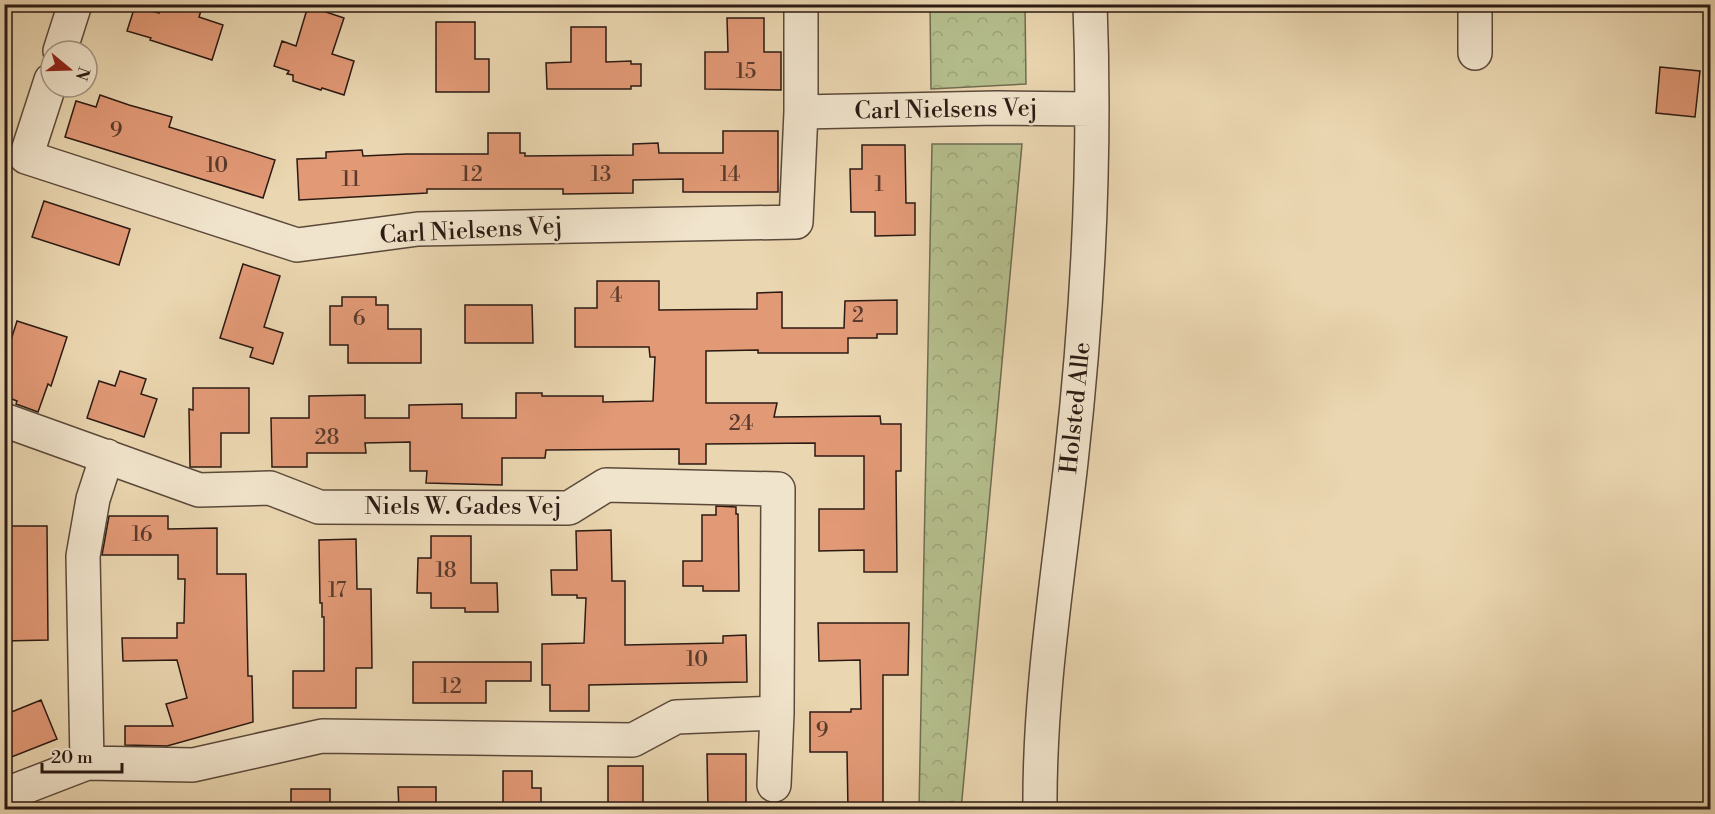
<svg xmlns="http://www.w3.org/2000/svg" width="1715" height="814" viewBox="0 0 1715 814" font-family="'Libre Bodoni',serif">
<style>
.forest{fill:url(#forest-crowns);stroke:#706c50;stroke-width:1.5}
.building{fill:#e29976;stroke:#2b1a13;stroke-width:1.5}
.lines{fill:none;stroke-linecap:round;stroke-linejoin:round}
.minor-casing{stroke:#5b493a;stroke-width:36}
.minor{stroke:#f1e4cc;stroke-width:33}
.labels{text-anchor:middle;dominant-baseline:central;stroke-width:4.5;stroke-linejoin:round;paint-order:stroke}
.number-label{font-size:21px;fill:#593a2c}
.street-label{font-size:24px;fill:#2b1a13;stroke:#f1e4cc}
</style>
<defs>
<pattern id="forest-crowns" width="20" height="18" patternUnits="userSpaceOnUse" patternTransform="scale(1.5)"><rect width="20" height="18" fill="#b5be8d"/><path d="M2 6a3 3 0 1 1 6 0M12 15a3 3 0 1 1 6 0" fill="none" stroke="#9ca379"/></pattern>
</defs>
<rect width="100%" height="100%" fill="#ead6b0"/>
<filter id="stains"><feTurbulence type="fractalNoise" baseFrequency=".00333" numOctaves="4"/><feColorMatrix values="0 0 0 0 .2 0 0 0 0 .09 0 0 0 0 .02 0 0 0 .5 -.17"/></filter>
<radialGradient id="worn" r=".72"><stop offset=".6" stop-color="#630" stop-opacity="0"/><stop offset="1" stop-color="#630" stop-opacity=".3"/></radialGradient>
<path class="forest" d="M930,5H1025L1026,84L931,89Z
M932,144H1022L961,810L919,809Z"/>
<path class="building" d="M162,4H203L199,17L223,25L212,60L150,40L151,38L127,31L135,6L159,13Z
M308,6L344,18L332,54L354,61L344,95L322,88L321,90L293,81V75L287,74L289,71L274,66L282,41L296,46Z
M727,18H764V52H781V90L705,89V52H728Z
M436,22H475V59H489V92H436Z
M571,27H606V62L631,61V64H641V86H631V89H547L546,63L571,62Z
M1660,67L1700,71L1695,117L1656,113Z
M100,95L129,105L172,117L169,127L275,160L263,198L65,137L76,101L96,107Z
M723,131H778V192H683V179L633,180V193L563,194V189H427V193L299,200L297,159L326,158V152L362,150L363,156L407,154H488V133H520V153H525V156L633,155V144L658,143L659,153H723Z
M862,145H905L906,203H915V235L875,236V212H851L850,169H862Z
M44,201L130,229L119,265L32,237Z
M243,264L280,276L264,327L283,333L273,364L250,357L253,348L220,338Z
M597,281H659V310L757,309V293L782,292V328H844L845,301L897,300V334H877V338H848V353H758V350L706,351V403H777L774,417L880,416L881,424H901V471H896L897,572H864V550L819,551V509H864V456H815V443L706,444V464H679V449L546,450L545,458H502V485L426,483L427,471H410V442L365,443L366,453H307V467H272L271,418H309V396L365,395V418H409V405L462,404V418H516V393H542V396H603V402L653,401L655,357H650L649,347H575V308H597Z
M342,297H376V305H388V329H421V363H348V345H330V306H342Z
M465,305H532L533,343H465Z
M17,321L67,337L51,386L48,384L38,412L16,404L17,401L4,396V362Z
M120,371L146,379L141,394L157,399L144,437L87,418L99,381L115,386Z
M193,388H249V433H221V467H190L189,409L193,410Z
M716,506L736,507V514H738L739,591H703V586H683V561H702V515H716Z
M109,516H168V529L217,528V574H246L248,676H252L253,722L167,746L125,745V726H173L166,704L187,698L177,660L123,661L122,638H177V623H184L185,579H178V555H102Z
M11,526H47L48,640L4,641V611H11Z
M611,530L612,581H625V645L723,643V636L746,635L747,682L589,685V711H550V685H542V644L584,643L586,598H577V595H552L551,570H577L576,531Z
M431,536H471V583H497L498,612H465V608H431V593H417L418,558H431Z
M356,539L357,589H371L372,668H356V708H293V671H324V617H322V603H320L319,540Z
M818,623H909L908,675H883V810H848L847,752H810V712H851V709H861L860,660L819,661Z
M413,662H531V681H486V703H413Z
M41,700L57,739L4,760V715Z
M707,754H746V810H708Z
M608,766H643V810H608Z
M503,771H532V788H541V810H503Z
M398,787H436V810H399Z
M291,789H330V810H291Z"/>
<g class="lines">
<defs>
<path id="minor" d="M1475,4V53
M60,51L75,4
M51,80L26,157L297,245L418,229L796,222L801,112V4
M801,112L997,108L1092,109
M4,420L199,490L270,488L319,507L569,508L606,485L778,489L777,713L774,785
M87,763L83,556L93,499L107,456
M4,795L87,763L193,765L322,736L633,740L676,717L777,713
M1040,810C1039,693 1058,578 1071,462C1088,310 1096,157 1090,4"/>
</defs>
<use href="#minor" class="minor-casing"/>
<use href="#minor" class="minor"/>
</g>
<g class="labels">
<g class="number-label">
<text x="746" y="72">15</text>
<text x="116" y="131">9</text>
<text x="217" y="166">10</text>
<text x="472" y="175">12</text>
<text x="601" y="175">13</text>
<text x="730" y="175">14</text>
<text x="351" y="180">11</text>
<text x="879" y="185">1</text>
<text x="616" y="296">4</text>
<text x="858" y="316">2</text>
<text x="359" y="319">6</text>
<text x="741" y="424">24</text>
<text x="327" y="438">28</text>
<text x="142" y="535">16</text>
<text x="446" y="571">18</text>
<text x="337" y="591">17</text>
<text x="697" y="660">10</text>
<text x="451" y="687">12</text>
<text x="822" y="731">9</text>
</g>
<g class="street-label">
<text transform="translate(946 110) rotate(-1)">Carl Nielsens Vej</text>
<text transform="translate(471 231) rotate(-3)">Carl Nielsens Vej</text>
<text transform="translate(1076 408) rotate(-84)">Holsted Alle</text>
<text x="463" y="507">Niels W. Gades Vej</text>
</g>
</g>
<rect width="1715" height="814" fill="none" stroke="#ead6b0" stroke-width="24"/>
<rect x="6" y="6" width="1703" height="802" fill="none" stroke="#2b1a13" stroke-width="3"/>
<rect x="12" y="12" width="1691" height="790" fill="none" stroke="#2b1a13" stroke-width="1.5"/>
<g transform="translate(69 69) rotate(109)"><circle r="28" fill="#f1e4cc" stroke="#a29382" stroke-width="1.5"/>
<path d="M0-4.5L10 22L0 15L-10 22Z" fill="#8f2418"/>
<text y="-9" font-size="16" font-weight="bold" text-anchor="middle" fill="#2b1a13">N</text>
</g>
<path d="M42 763v9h80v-9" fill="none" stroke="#2b1a13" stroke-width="3"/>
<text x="51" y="763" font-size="18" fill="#2b1a13" stroke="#f1e4cc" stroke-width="4.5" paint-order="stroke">20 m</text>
<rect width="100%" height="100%" filter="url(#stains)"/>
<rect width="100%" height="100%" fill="url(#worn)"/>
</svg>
